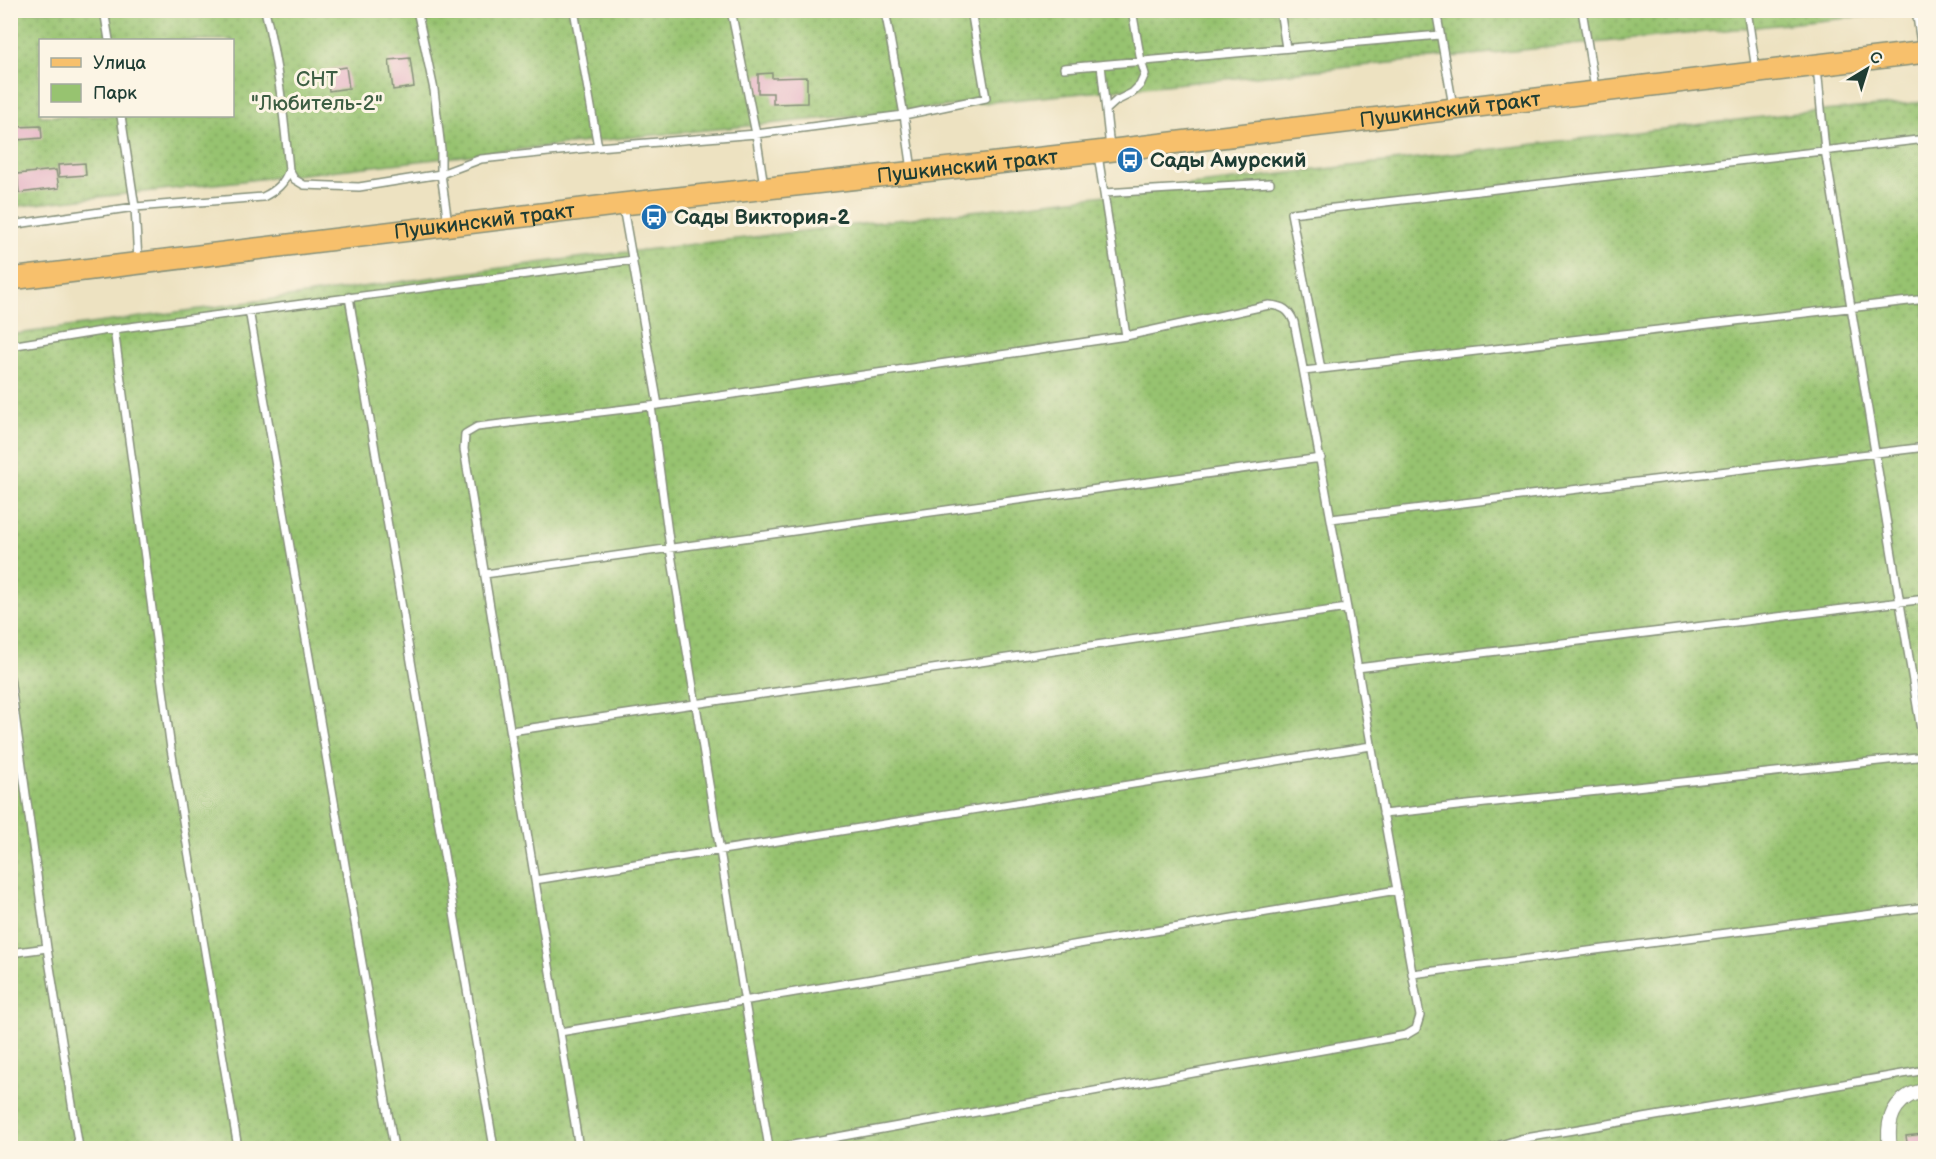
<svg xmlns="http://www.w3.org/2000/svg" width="1936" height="1159" viewBox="0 0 1936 1159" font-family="'Balsamiq Sans',sans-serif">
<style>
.green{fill:url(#green-dots);stroke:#5b8052;stroke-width:1.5;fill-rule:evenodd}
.building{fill:#e4b0c5}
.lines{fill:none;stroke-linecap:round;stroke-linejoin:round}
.service-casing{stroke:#86907a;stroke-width:10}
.minor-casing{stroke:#86907a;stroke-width:16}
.primary-casing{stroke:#86907a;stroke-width:24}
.service{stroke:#fff;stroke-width:7}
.minor{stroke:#fff;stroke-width:14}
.primary{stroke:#f7c06c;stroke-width:21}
.labels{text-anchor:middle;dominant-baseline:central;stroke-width:6;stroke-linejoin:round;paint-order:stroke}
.park-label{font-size:21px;fill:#3d5e43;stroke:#fcf5e5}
.street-label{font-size:21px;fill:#1f3d34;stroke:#fcf5e5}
.poi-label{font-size:21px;font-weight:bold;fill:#1f3d34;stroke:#fcf5e5;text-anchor:start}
</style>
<defs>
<pattern id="green-dots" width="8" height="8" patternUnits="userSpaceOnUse" patternTransform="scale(1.5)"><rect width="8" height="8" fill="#97c370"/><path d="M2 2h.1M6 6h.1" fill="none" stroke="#7ba05d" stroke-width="1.8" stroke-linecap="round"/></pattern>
</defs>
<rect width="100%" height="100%" fill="#fcf5e5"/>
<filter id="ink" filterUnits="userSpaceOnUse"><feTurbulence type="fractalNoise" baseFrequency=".0167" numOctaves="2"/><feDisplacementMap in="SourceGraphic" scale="12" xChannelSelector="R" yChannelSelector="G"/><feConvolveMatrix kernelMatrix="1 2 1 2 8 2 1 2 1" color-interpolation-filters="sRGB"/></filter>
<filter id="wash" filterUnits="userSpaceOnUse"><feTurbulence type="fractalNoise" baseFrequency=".008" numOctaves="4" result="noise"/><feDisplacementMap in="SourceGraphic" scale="24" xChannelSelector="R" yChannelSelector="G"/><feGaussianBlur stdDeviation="1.35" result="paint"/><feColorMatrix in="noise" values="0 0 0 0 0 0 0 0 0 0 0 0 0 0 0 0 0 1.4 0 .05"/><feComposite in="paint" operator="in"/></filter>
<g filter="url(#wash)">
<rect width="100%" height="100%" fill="#ede2c1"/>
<path class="green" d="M10,11H1920L614,139L11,207ZM40,40H232V116H40Z
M1925,102V1148H11L10,335L552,261L1788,114Z"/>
<g id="blocks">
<path class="building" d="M410,58L414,87L393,90L389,60Z
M346,67L349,88L329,91L326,70Z
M772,73V78L807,77V103L773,104V93H758V74Z
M41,126L42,138L17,140L16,127Z
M85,163L86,175L59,177L58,165Z
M56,170L59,188L19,193L17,174Z
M1923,1134L1925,1149H1908L1906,1136Z"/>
</g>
</g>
<g filter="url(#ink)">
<use href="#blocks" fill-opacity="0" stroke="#86907a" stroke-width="1.5"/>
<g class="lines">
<defs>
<path id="service" d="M104,10L109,40
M265,10C278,63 284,116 289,170L294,179L304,185L359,187L441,174L481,159L598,147
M417,10L434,90L441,149V174L448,223
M574,10L598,147L756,134L904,115L986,98L971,10
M731,10L756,134L764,186
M885,10L904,115L912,170
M1280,10L1286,48
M1436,10L1453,106
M1582,10L1595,88
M1747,10L1756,70
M1916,10L1922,50
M1101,65L1110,148
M1817,67L1825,150L1926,760
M1064,68L1440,35
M1106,110L1116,101L1132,93L1140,85L1145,74L1141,61L1132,10
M121,116L135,207L138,261
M1098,155L1126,336
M1104,193L1270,183
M623,207L658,405
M10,225L135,207L263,197C277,190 284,184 289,170
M349,297L494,1148
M249,310L394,1148
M114,329L171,749L238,1148
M10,346L114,329L633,260
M1321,369L1291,213L1926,139
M1304,371L1926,299
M651,406L670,548L769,1148
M1331,519L1926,447
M485,574L1321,458
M1357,668L1926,599
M10,678L47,948L79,1148
M511,731L1347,608
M1383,814L1926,756
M535,880L1371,746
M10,953L47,948
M1412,974L1926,907
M560,1032L1397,890
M579,1148L464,449L465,434L477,427L658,405L987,357L1126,336L1269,305C1283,306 1289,310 1294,322C1339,552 1377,785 1420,1016L1416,1029L1406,1035L776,1148
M1491,1148L1520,1139L1926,1070"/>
<path id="minor" d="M1890,1148C1887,1128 1889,1109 1907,1097C1912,1093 1920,1092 1926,1091"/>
<g id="primary">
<path id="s1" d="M10,279L623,204L1097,152L1926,52"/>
</g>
</defs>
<use href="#service" class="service-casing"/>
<use href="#minor" class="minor-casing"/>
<use href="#primary" class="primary-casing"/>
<use href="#service" class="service"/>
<use href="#minor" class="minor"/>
<use href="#primary" class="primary"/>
</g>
</g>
<defs>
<symbol id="bus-disc" viewBox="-11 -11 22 22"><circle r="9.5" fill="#1f6fb2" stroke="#fcf5e5"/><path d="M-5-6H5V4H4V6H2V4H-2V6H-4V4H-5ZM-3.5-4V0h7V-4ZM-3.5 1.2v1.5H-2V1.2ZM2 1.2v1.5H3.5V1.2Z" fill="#fff"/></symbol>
</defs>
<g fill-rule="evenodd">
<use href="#bus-disc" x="1115" y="145" width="30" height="30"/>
<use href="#bus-disc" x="639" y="202" width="30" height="30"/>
</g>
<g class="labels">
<g class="park-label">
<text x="317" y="79">СНТ<tspan x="317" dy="24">"Любитель-2"</tspan></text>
</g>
<g class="street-label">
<text stroke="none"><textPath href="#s1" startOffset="1450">Пушкинский тракт</textPath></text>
<text stroke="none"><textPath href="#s1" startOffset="964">Пушкинский тракт</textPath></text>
<text stroke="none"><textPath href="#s1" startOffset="478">Пушкинский тракт</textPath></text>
</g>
<g class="poi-label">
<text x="1150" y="160">Сады Амурский</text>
<text x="674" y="217">Сады Виктория-2</text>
</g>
</g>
<rect width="1936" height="1159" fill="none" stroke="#fcf5e5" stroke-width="36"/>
<rect x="39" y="39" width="195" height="78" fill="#fcf5e5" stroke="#a4ab9e" stroke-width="1.5"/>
<rect x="51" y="58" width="30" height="9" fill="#f7c06c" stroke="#a4ab9e" stroke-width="1.5"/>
<text x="93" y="69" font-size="18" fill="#1f3d34">Улица</text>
<rect x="51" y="84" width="30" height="18" fill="#97c370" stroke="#a4ab9e" stroke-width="1.5"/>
<text x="93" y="99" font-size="18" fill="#1f3d34">Парк</text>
<g transform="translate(1867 69) rotate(38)" stroke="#fcf5e5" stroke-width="4.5" paint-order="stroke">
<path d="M0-4.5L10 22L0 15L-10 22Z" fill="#1f3d34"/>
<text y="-9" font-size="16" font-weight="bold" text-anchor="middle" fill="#1f3d34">С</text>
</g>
</svg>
